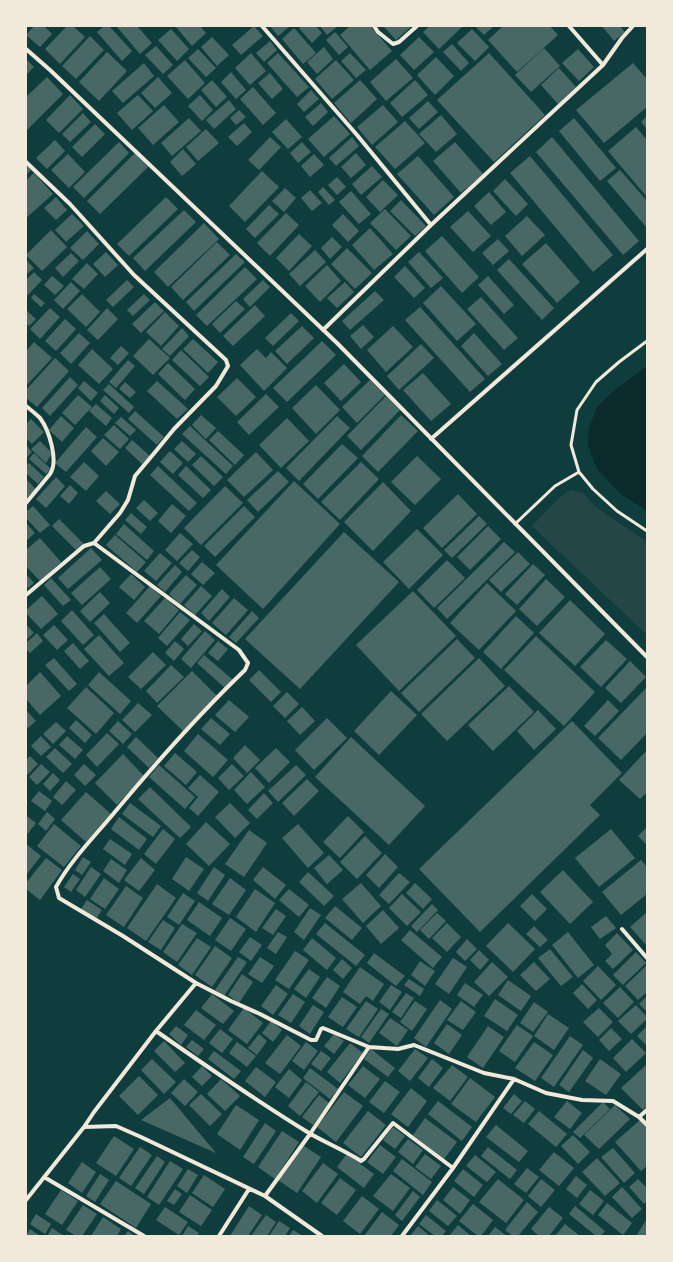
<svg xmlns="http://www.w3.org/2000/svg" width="673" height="1262" viewBox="0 0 673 1262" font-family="Montserrat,sans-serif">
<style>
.green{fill:#244646}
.water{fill:#0a2a2b}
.building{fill:#486865}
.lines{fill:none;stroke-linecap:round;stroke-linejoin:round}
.service{stroke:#f1e9da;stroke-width:3}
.minor{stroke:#f1e9da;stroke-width:4}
</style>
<rect width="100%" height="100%" fill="#0f3d3e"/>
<path class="green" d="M571,490L583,493L593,505L647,542V635L532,526L560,497Z"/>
<path class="water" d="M647,366V511L621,494L597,469L588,446L589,427L598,406L612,392Z"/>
<path class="building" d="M34,26H44L52,34L40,47L26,35Z
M67,26H73L85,37L60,64L45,49Z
M104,26H109L132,51L122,61L97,32Z
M118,26H137L152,43L140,54L117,27Z
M177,26H200L206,33L192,46L176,27Z
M254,26L263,36L241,55L232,45Z
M270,26H290L278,36Z
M302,26H316L322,33L312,43L299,28Z
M320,26H338L327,35Z
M350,26H370L392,51L370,70L340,35Z
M385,26H412L396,40L384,27Z
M430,26H461L462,27L439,49L423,32Z
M475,26H494L484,35Z
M503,26H550L558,35L517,72L488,40Z
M602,26H620L625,32L614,41Z
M294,28L316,53L303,64L282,39Z
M171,29L189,49L177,61L158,40Z
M472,29L489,47L475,61L457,43Z
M335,32L348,47L339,55L326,40Z
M90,36L104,50L76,79L62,66Z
M212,37L229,55L217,66L201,47Z
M419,37L434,52L414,70L400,55Z
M270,41L277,50L264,62L256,53Z
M452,44L469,63L461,71L443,52Z
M156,46L173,65L163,74L145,55Z
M324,47L333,59L317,74L307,62Z
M544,48L560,66L531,92L515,75Z
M198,49L216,68L206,77L188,58Z
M578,49L594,67L579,81L562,63Z
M107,52L127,71L99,101L79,82Z
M251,53L266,71L250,85L235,68Z
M278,53L309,87L297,97L267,63Z
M350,53L366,70L356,78L341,61Z
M489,53L545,115L494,162L437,100Z
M436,57L454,76L435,95L417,75Z
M26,59L34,67L26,75Z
M396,59L413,78L386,101L370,82Z
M185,60L205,83L188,99L167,76Z
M336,60L354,80L332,99L315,79Z
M144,63L154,76L123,103L112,91Z
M633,63L647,79V107L604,143L576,110Z
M559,68L576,87L558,104L541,85Z
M231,72L246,90L236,99L221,82Z
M270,73L283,89L272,99L258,83Z
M47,77L63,94L26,131V97Z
M158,77L172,93L155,108L141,93Z
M212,80L227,97L216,107L201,90Z
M360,80L377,99L351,123L334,103Z
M415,80L428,95L402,117L390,103Z
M253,87L276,113L263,125L240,99Z
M311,90L319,99L304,112L297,104Z
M70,95L83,109L59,133L46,120Z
M138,95L153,111L132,130L117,113Z
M200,95L213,110L202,121L188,106Z
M229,100L236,109L214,129L206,120Z
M428,101L438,112L419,129L409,118Z
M321,103L328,112L313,126L305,117Z
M164,105L179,122L153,145L138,128Z
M383,105L398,122L372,145L357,127Z
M239,110L246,117L236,125L230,118Z
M83,113L91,122L70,142L62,134Z
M441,115L457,134L436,152L419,134Z
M334,116L350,134L324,157L308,139Z
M647,116V129L641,122Z
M189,118L201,131L172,156L161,143Z
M574,118L616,168L600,181L559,131Z
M286,119L302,137L288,149L272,132Z
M405,121L425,143L395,169L375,147Z
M244,123L252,132L237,146L228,137Z
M95,124L105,134L82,157L72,147Z
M636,127L647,140V197L608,151Z
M206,129L219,143L198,161L186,147Z
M270,137L281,147L259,170L248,160Z
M352,137L359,146L336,166L329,158Z
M552,137L639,241L623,255L536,152Z
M55,140L65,151L47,169L36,158Z
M119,142L129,153L84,198L73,187Z
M302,142L311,152L298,163L290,153Z
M455,142L483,174L461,193L433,161Z
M183,149L196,164L182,176L170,162Z
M135,153L148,167L100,214L87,201Z
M356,153L366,165L351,178L341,167Z
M68,154L85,172L69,188L51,170Z
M314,154L324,165L310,177L301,166Z
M418,156L454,197L434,215L397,174Z
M530,156L613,255L593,272L510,173Z
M26,165L31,170L26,175Z
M372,166L382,177L361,195L352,184Z
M620,170L647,201V228L607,181Z
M262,171L279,187L245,222L229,206Z
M34,173L53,194L26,218V180Z
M337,177L346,187L337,195L328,185Z
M505,179L528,204L516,216L493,191Z
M383,180L398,195L380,212L366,197Z
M323,187L335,200L329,205L318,192Z
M285,188L296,198L284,212L272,201Z
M310,190L322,203L312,211L301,198Z
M351,191L371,214L359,224L339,202Z
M489,192L506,212L491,225L474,206Z
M56,197L67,210L56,220L44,208Z
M166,197L178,209L129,256L117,244Z
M401,200L426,226L415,236L390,211Z
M269,205L279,214L255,238L246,229Z
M385,209L411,236L396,250L370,223Z
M184,210L196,222L145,271L133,258Z
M468,211L491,236L473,252L450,227Z
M286,213L299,225L270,256L257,243Z
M72,214L84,226L66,242L55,230Z
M343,214L359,231L348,242L332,225Z
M527,216L545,235L522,256L505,236Z
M204,223L219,239L168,287L154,272Z
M370,228L393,254L374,270L352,245Z
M51,230L67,247L42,271L26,255Z
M87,231L99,244L83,260L70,248Z
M299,234L312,246L289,271L276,258Z
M442,236L479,277L462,293L425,251Z
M332,237L342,247L330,259L321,248Z
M498,239L509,251L493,265L482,253Z
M217,242L230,255L183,300L171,287Z
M546,243L580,282L557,303L522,264Z
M347,248L372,273L355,289L331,264Z
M315,250L326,262L300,286L289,274Z
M106,252L118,265L105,277L93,264Z
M419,252L443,278L431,288L408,262Z
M71,253L79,261L63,277L55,268Z
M236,254L245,262L194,311L186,302Z
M509,259L554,308L542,320L497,270Z
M26,260L34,268L26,275Z
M87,263L98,274L84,289L72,279Z
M327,265L341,281L320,302L305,286Z
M405,266L425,288L414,298L394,277Z
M245,267L257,279L207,326L196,315Z
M34,272L42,280L26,297V280Z
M52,276L64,286L55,295L44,285Z
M488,276L514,305L504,314L478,285Z
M127,280L134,287L113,307L106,300Z
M263,280L270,287L250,307L243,299Z
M71,282L80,291L63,309L54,300Z
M345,282L354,292L337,308L327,298Z
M441,286L476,324L457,341L423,303Z
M375,291L384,300L350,330L342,321Z
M34,294L45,303L41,307L31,298Z
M82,294L100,312L86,327L67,309Z
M144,294L150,300L133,316L127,310Z
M481,297L518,338L504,350L467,309Z
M236,301L245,309L220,333L212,324Z
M155,302L164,311L141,333L132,324Z
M255,305L265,316L233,346L223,336Z
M420,307L485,379L470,392L405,320Z
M50,308L60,317L40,339L30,329Z
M107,308L118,319L98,340L87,330Z
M26,310L36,319L29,326L26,323Z
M165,312L179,326L161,346L146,332Z
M291,313L299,321L273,346L265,338Z
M65,319L76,329L56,351L45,341Z
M363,325L374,337L361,349L350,336Z
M302,326L314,338L287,364L275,351Z
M393,326L413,347L386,372L367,350Z
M182,328L189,336L170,356L162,349Z
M79,333L90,343L71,364L60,353Z
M474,333L502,364L488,376L461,346Z
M149,339L170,358L153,375L133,356Z
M193,339L218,362L208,373L183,349Z
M322,341L336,355L287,402L273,388Z
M34,342L52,358L26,386V351Z
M421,344L434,358L399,390L387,376Z
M121,346L129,353L118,365L110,358Z
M92,349L113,369L99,384L78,365Z
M257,349L266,358L271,352L287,368L264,391L240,365Z
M181,350L209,377L200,386L172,360Z
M55,358L69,371L37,407L26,398V390Z
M128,360L135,366L116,388L109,382Z
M168,363L195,389L185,400L158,374Z
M344,364L361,382L341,401L324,383Z
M423,373L451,404L431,421L403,390Z
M70,377L78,385L50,416L42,408Z
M237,378L256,397L236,416L217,397Z
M370,380L385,395L357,423L342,407Z
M84,381L98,393L91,401L78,388Z
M157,381L188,409L177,419L147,391Z
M125,382L136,392L130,398L119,389Z
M109,384L134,407L129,413L103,390Z
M316,385L340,410L316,434L292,408Z
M266,394L279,407L249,435L237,422Z
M78,395L92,407L75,425L62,413Z
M105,395L119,408L114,414L100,401Z
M386,396L400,410L361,450L347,436Z
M96,404L112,418L106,426L89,411Z
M135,411L164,437L157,445L128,419Z
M201,415L216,428L206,439L192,425Z
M401,415L418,431L378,472L362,456Z
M61,416L74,428L62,442L49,430Z
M337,416L350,428L299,481L286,468Z
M121,417L136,430L130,436L115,423Z
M287,418L309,441L281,468L259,445Z
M31,419L44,432L32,444L26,438V424Z
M114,425L129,439L120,449L104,435Z
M190,426L233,466L226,474L182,434Z
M86,427L97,437L66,472L55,463Z
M218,431L244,455L235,465L209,440Z
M103,438L119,452L106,466L91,451Z
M132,440L150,456L142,464L125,448Z
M40,441L52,453L46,463L31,449Z
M182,441L196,454L188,462L174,449Z
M342,444L358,458L318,499L303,484Z
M26,445L32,452L26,458Z
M170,451L183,463L173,474L160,462Z
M256,452L273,470L244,497L227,480Z
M34,453L51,469L46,474L29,459Z
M201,456L223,477L214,486L192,465Z
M417,456L441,479L415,505L391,482Z
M84,462L99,476L86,491L70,477Z
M361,462L379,479L340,520L321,502Z
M29,463L44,477L38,484L26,473V466Z
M158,466L197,503L189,511L150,475Z
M186,466L211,490L203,498L178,475Z
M278,471L289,482L258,512L247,500Z
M56,477L65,486L46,508L36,499Z
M26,479L36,489L26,499Z
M294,481L340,524L263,609L216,565Z
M383,482L411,511L373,551L344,522Z
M70,485L78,493L69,504L60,496Z
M225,486L243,503L201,545L184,528Z
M106,491L120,504L110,514L96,501Z
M458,494L477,514L442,548L423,528Z
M144,500L158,513L150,521L136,508Z
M172,504L186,516L171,533L158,521Z
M33,506L50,525L40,533L26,518V512Z
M244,506L255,517L215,557L204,546Z
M131,513L147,527L141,534L125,520Z
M479,516L487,524L452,558L444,550Z
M59,519L84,544L77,551L52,526Z
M26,523L35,533L26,541Z
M124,524L154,551L147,560L116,534Z
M488,526L501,539L470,570L457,557Z
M417,529L443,555L409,589L383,562Z
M344,532L399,582L300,689L245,639Z
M180,533L193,544L177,561L165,550Z
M115,535L146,562L137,572L106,545Z
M40,538L61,562L40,581L26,566V550Z
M504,542L515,552L447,619L437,608Z
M91,548L102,560L68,589L58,578Z
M192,550L200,557L188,571L179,563Z
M518,552L530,564L501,592L489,580Z
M160,553L172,563L156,581L144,571Z
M447,560L465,578L434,608L417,590Z
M202,562L215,573L203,585L191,574Z
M533,564L545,575L517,605L505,594Z
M175,565L182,572L165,592L157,585Z
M100,567L111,579L82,605L71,593Z
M26,574L34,583L28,588L26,586Z
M131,574L145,587L134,600L119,587Z
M186,575L197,585L180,604L169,594Z
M51,578L71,600L63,606L44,585Z
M546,579L565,597L537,626L519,609Z
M487,583L516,611L479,650L450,623Z
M150,586L161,596L137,623L126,613Z
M201,586L212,596L195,615L184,605Z
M222,589L230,597L209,621L201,613Z
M413,591L456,636L399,691L356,645Z
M100,592L110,603L90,622L80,611Z
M42,596L58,614L41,629L26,613V610Z
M165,598L179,610L159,634L144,621Z
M234,598L248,610L226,635L212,623Z
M570,600L605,634L575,666L539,633Z
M72,610L94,635L83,645L61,621Z
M252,611L259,618L236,643L229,637Z
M180,612L190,620L167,646L158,638Z
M104,614L130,643L120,652L94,623Z
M516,616L534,633L501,669L483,652Z
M26,624L34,633L26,640Z
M194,624L202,631L188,646L181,639Z
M54,625L68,640L57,650L43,635Z
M205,631L215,640L191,668L181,659Z
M37,633L43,641L30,653L26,649V643Z
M99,635L124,663L109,676L84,649Z
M536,636L595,692L564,726L504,670Z
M457,639L475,658L419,712L401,693Z
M606,640L627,659L601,687L580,667Z
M175,641L184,649L174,661L165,653Z
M218,641L228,649L218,661L208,653Z
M73,643L89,661L80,669L64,651Z
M153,652L166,665L141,689L128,677Z
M204,655L233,680L225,688L197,663Z
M54,658L77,684L69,691L45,665Z
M479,658L505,686L447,741L421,714Z
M630,661L646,677L621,703L605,688Z
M171,665L184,677L157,703L146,691Z
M259,670L281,692L271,702L249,680Z
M192,671L217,696L183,731L157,706Z
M40,672L61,696L40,715L26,699V686Z
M99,672L131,701L120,714L88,685Z
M509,686L534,712L493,751L468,725Z
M86,687L114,713L96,734L67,708Z
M647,687V733L621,760L598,738Z
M391,691L417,715L379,755L354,731Z
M287,692L299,704L285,718L273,706Z
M229,700L249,717L235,732L215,715Z
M608,700L619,711L595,736L584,726Z
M138,703L152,715L135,732L122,720Z
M302,707L315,721L300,735L287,721Z
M26,710L36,721L28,728L26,727Z
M538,710L556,729L534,750L517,731Z
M211,718L230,734L220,745L201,729Z
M327,718L347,738L314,770L295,750Z
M76,720L92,735L85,743L69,728Z
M118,721L132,734L123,744L109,731Z
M572,721L622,773L590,805L600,815L480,932L419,869Z
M56,722L66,731L53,744L43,734Z
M107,733L119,744L97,767L86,755Z
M198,734L228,760L213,777L184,751Z
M41,736L51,747L41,756L31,746Z
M67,736L83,750L75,759L59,745Z
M136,737L158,758L149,768L127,747Z
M351,737L425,806L389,845L315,777Z
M245,745L260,760L247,773L233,758Z
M55,748L72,764L63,773L46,757Z
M276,748L290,762L269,783L255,768Z
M647,750V792L640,799L619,780Z
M175,753L197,772L186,785L164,766Z
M123,754L144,776L117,805L95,783Z
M30,756L38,764L26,776V760Z
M41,764L50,772L37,785L29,777Z
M84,764L96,775L85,786L74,775Z
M232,764L244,776L229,790L218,778Z
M159,765L195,797L185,809L149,777Z
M296,765L306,775L278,802L268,791Z
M251,772L265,787L247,804L234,790Z
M53,773L60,780L50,791L43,784Z
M200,775L219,792L198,816L189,808L198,797L188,788Z
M307,779L319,791L294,816L282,803Z
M66,781L76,790L62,805L53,797Z
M150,787L191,827L180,838L138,799Z
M39,791L52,801L45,811L31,801Z
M86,792L111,814L86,842L61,820Z
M264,793L273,803L257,819L248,810Z
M130,803L161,826L153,837L122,814Z
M230,803L250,823L235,838L215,817Z
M47,812L55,819L46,831L38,824Z
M27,816L36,823L26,836V818Z
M348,816L364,832L340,858L323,842Z
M119,817L147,839L139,850L111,829Z
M206,822L230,844L209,866L186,844Z
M54,824L81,846L64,867L37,846Z
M298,824L324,853L308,868L282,838Z
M647,827V845L638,836Z
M163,829L175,839L156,864L144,854Z
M611,829L635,858L599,887L575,858Z
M249,830L267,843L244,877L225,864Z
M365,836L382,853L357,879L340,862Z
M110,839L132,854L125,865L103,849Z
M26,844L41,856L26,875Z
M385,854L398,867L379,888L366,875Z
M329,855L343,870L327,884L314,868Z
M83,857L91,862L82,875L75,870Z
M186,857L204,869L189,891L172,879Z
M46,858L62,870L40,900L26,889V883Z
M141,858L155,870L139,891L124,880Z
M111,859L127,870L119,883L103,871Z
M641,860L647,867V894L621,915L602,892Z
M91,867L101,874L85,897L76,890Z
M214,867L225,875L208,901L197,893Z
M263,867L286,885L275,899L253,880Z
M563,870L593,902L570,924L540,892Z
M308,872L334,896L324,906L299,882Z
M399,873L410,882L389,904L379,895Z
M73,874L80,879L71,892L64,887Z
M104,878L119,889L105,909L90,899Z
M230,878L246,890L229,915L212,904Z
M361,883L381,906L363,923L342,899Z
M415,883L432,899L423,909L406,893Z
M157,884L176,898L146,941L127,928Z
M126,886L143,898L124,927L106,915Z
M255,889L275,903L256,932L236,917Z
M289,889L309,905L299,917L279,900Z
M183,893L195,901L179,925L167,917Z
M402,894L421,912L407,926L389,908Z
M532,894L547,909L535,921L520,906Z
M87,900L102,910L96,919L81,909Z
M199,902L222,918L210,936L187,920Z
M432,904L438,910L417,932L411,926Z
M335,906L362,928L352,940L325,918Z
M310,908L321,915L304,940L294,932Z
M276,909L286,916L273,935L262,928Z
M383,910L399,928L381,944L366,926Z
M647,912V946L630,927Z
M437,913L446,921L429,939L420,930Z
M606,916L616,928L600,939L591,927Z
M230,918L246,929L231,951L215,940Z
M163,920L175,928L161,950L148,942Z
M325,923L365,955L356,966L316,934Z
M447,923L461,937L447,952L432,938Z
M508,923L535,949L513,972L486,946Z
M182,924L197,933L177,962L163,952Z
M534,926L548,940L540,947L526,934Z
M410,930L442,957L433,968L401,940Z
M278,932L287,937L276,954L267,948Z
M568,932L594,965L578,978L552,945Z
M617,933L633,950L613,969L605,961L612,954L605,945Z
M250,937L262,945L251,961L239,952Z
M197,938L211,947L192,975L178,965Z
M312,938L336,958L327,970L303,950Z
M467,939L477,949L465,961L456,952Z
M215,946L232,958L212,987L195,975Z
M550,949L573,977L561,986L538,958Z
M479,950L489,960L480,970L470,960Z
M295,951L309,960L289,989L275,980Z
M636,952L646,963L623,985L613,975Z
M374,953L405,976L396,986L367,963Z
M238,957L247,962L224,996L215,990Z
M260,957L274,966L262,983L248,974Z
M453,958L467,967L449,994L435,984Z
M342,959L352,968L343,979L333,970Z
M420,961L435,971L425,986L411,975Z
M492,962L508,977L489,996L474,982Z
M534,962L550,979L536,991L520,975Z
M647,965V992L638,1000L625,986Z
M598,966L616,985L601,1000L583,981Z
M360,967L384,984L373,1001L366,996L360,1004L343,992Z
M309,969L320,977L306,998L294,989Z
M242,974L253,982L239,1003L228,995Z
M327,977L340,986L326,1008L312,998Z
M409,979L424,989L420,996L404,985Z
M508,980L531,996L521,1011L498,995Z
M465,983L483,995L474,1007L457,995Z
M582,984L597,1000L588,1009L573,993Z
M276,985L288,994L273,1015L261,1006Z
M391,985L402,992L390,1010L379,1002Z
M620,987L634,1002L618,1018L603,1003Z
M406,993L414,998L401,1018L392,1012Z
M212,994L234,1011L223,1024L201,1008Z
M293,994L305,1002L291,1023L278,1015Z
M647,996V1012L639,1004Z
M342,997L357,1007L343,1027L328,1017Z
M495,999L518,1015L507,1031L484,1016Z
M440,1000L452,1009L426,1047L414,1038Z
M366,1001L378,1009L359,1037L346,1029Z
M415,1001L427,1009L412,1031L400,1022Z
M461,1001L476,1012L463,1030L447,1020Z
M534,1002L548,1012L533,1032L520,1023Z
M313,1005L324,1012L310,1034L299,1026Z
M636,1005L647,1017V1019L631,1034L618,1021Z
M244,1008L263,1023L247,1044L228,1030Z
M599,1008L613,1022L598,1037L583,1022Z
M381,1009L389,1014L369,1043L361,1037Z
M196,1010L216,1025L204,1040L184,1025Z
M548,1014L569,1028L554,1050L534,1036Z
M390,1018L408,1030L397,1046L379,1033Z
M271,1021L282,1030L273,1042L262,1033Z
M447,1024L462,1035L449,1054L434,1043Z
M517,1025L533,1036L515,1062L499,1051Z
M176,1026L188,1035L181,1045L169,1034Z
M488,1026L504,1037L483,1068L467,1057Z
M646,1027L647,1028V1046L637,1036Z
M611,1028L622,1039L609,1051L599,1040Z
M220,1029L233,1039L222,1053L209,1043Z
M259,1034L267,1041L257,1055L248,1048Z
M334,1034L344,1041L334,1054L324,1046Z
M287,1035L301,1046L280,1074L265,1063Z
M570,1036L583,1045L554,1087L541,1078Z
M632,1039L646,1053L626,1072L613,1058Z
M192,1040L204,1049L198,1056L186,1047Z
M164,1041L185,1063L175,1072L154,1051Z
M237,1042L256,1056L247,1067L229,1053Z
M306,1042L318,1051L304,1070L292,1061Z
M534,1042L553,1055L535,1081L515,1068Z
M350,1043L363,1053L340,1083L327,1072Z
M371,1049L395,1068L388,1077L364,1059Z
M415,1049L428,1058L410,1081L398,1071Z
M583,1050L593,1058L569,1092L559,1085Z
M214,1051L241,1071L234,1079L208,1059Z
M321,1051L331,1058L321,1071L311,1064Z
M152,1059L176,1082L164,1094L141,1070Z
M432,1059L443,1068L429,1087L418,1078Z
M600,1059L621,1074L606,1095L585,1081Z
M452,1065L468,1077L450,1101L433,1088Z
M646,1065L647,1066V1106L643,1110L621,1088Z
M202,1066L212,1076L202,1086L192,1077Z
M363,1066L380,1079L365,1098L348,1085Z
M256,1067L276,1082L265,1097L245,1081Z
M310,1068L338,1089L330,1099L303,1078Z
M289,1069L302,1080L289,1098L275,1087Z
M139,1076L158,1095L138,1115L119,1096Z
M470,1078L495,1097L476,1122L451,1104Z
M184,1079L198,1092L185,1106L171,1093Z
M221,1079L240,1096L225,1111L207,1094Z
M385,1081L400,1092L384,1113L369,1102Z
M306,1082L319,1092L300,1116L288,1106Z
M411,1088L427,1101L408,1127L391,1114Z
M344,1092L363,1106L336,1142L317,1127Z
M201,1094L222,1114L210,1126L189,1105Z
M514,1094L522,1101L511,1114L503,1108Z
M319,1095L329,1103L313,1125L302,1117Z
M170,1098L216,1153L141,1120Z
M438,1101L472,1127L462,1141L428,1114Z
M525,1101L535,1109L524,1123L513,1115Z
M567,1101L582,1113L570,1129L554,1117Z
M603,1102L610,1109L580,1138L573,1132Z
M236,1105L259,1120L240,1150L217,1134Z
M615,1105L630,1119L599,1149L584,1135Z
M368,1111L386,1125L361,1157L343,1143Z
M539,1111L567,1134L556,1147L528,1124Z
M425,1118L457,1142L444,1159L413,1135Z
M640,1120L647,1128V1166L641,1171L615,1142Z
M265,1123L276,1131L254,1164L243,1157Z
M496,1125L528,1151L519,1162L486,1137Z
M393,1127L405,1136L395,1149L383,1140Z
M282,1131L299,1142L275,1179L258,1167Z
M573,1135L590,1152L578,1164L561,1146Z
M114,1136L134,1149L116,1176L96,1163Z
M408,1139L423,1150L413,1164L398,1152Z
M380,1145L396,1157L383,1174L367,1162Z
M304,1146L321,1157L297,1193L278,1180Z
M140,1147L152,1155L131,1186L119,1178Z
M488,1147L517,1170L510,1179L481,1156Z
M613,1148L635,1173L624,1183L601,1157Z
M554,1152L574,1168L559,1186L539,1170Z
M347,1154L374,1174L364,1188L337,1167Z
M425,1154L441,1166L431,1179L415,1167Z
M475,1155L496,1172L487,1182L466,1166Z
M157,1156L165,1162L144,1194L135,1188Z
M597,1158L620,1183L605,1196L582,1172Z
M402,1159L432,1182L423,1195L393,1171Z
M170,1161L183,1169L159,1205L147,1197Z
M82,1162L96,1172L82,1193L68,1183Z
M323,1163L338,1174L317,1203L302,1191Z
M527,1168L539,1177L526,1193L514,1184Z
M188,1169L198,1175L187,1193L177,1186Z
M463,1169L483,1185L474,1197L454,1181Z
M100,1174L109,1180L95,1202L86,1196Z
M391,1174L410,1188L393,1211L373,1196Z
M204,1175L225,1189L213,1207L192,1193Z
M576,1176L587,1185L577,1198L566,1189Z
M340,1178L356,1190L337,1215L321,1203Z
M498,1179L524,1200L506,1223L479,1202Z
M541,1179L555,1190L541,1207L528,1196Z
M638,1179L647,1188V1201L644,1204L629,1187Z
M116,1181L151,1204L136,1228L100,1204Z
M453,1187L470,1200L460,1214L443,1200Z
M622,1187L642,1209L632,1218L612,1197Z
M175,1189L182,1194L174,1205L167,1201Z
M61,1190L78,1201L62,1225L45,1214Z
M590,1190L604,1201L593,1215L579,1204Z
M413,1191L420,1197L402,1221L395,1215Z
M190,1195L212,1210L201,1226L179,1212Z
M362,1196L379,1209L360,1234L343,1221Z
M437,1200L457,1216L448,1226L429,1211Z
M527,1202L538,1212L518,1236H513L505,1230Z
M607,1203L632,1223L623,1235L598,1215Z
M473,1204L493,1220L481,1236H478L459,1221Z
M83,1205L97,1214L82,1236H76L66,1230Z
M249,1206L262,1215L248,1236H230Z
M575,1206L605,1231L601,1236H596L569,1214Z
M165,1207L188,1222L179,1235L156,1220Z
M549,1207L563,1218L549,1236H539L531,1229Z
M382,1212L399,1225L391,1236H364Z
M36,1214L51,1224L45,1234L30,1224Z
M266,1215L276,1222L267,1236H251Z
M426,1215L446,1231L442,1236H435L419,1224Z
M103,1217L121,1229L117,1236H91Z
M647,1219V1236H636Z
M279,1221L290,1228L285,1236H269Z
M565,1224L580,1236H555Z
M458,1225L471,1236H449Z
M188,1226L199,1233L197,1236H182Z
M418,1226L430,1236H410Z
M495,1227L507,1236H488Z
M52,1228L64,1236H47Z
M30,1229L40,1236H26Z
M293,1230L303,1236H289Z
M128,1231L135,1236H124Z"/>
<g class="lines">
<path class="service" d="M647,341L619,362L596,382L577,410L571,445L579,472L593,489L617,511L647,531
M515,524L555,486L579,472"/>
<path class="minor" d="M262,26L357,135L431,225
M374,26L378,32L393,44L399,42L417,26
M569,26L603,65
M26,49L50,70L337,343L647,657
M26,162L70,204L134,275L226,360L228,366L216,386L174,429L156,451L135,476L128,500L120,513L94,543
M323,330L431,225L603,65L622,38L633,26
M26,406C31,410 36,414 40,418C49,430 59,461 50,474L26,503
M431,439L647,249
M26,595L84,546L94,543L239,650L248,663L245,670C198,715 155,764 114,813C94,837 71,860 56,887L59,898L123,936L196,983L231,1001L260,1014L311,1040H316L321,1029L323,1028L369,1047L398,1049L414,1045L484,1073L514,1079L546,1093L582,1100L613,1101L639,1117L647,1125
M622,929L647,958
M156,1031C206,1066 257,1101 309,1133C326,1143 344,1150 361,1161L364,1159L393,1123L453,1168
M639,1117L647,1110
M84,1127L94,1112L156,1031L196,983
M44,1177L144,1236
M265,1196L310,1134L369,1047
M26,1200L84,1127L116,1126L141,1137L265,1196L322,1236
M219,1236L249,1189
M402,1236L453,1168L514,1079"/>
</g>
<rect width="673" height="1262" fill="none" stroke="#f1e9da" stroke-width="54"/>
</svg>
